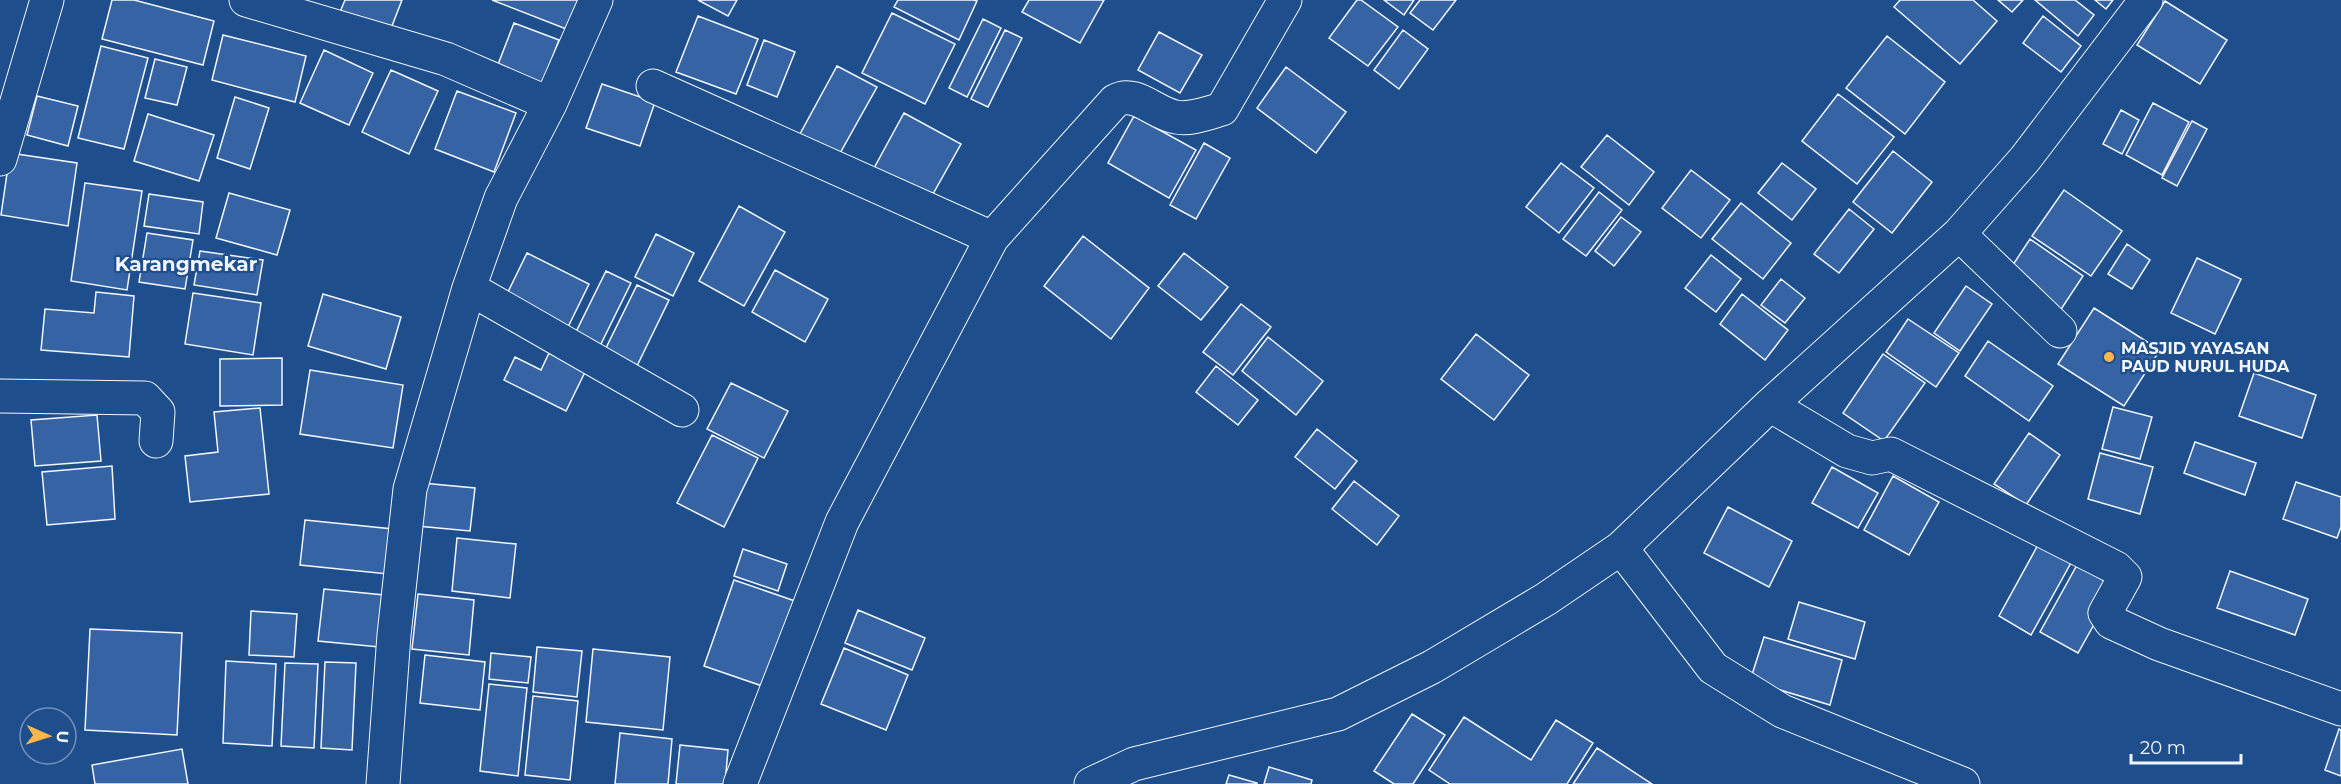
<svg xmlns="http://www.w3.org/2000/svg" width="2341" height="784" viewBox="0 0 2341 784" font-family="Montserrat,sans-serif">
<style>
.building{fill:#3563a3;stroke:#f2f6ff;stroke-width:1.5}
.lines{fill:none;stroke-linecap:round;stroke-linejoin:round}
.street-casing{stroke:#f2f6ff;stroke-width:35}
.street{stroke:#1f4e8c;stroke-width:33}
.poi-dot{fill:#ffb74d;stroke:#1f4e8c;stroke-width:2}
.labels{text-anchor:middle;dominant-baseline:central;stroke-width:4.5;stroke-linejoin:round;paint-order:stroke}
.poi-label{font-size:16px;font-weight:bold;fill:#f2f6ff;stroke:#1f4e8c;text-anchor:start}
.quarter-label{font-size:20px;font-weight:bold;fill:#f2f6ff;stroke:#1f4e8c}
</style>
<rect width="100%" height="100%" fill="#1f4e8c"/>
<path class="building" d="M112,0H134L214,21L203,65L102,39Z
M345,0H402L390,31L340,12Z
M492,0H587L574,32Z
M698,0H737L728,16Z
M898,0H974L977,1L959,40L894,7Z
M1029,0H1104L1080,43L1022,12Z
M1357,0H1361L1398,27L1368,66L1329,38Z
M1384,0H1414L1404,15Z
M1420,0H1456L1433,30L1410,13Z
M1900,0H1973L1997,21L1960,64L1894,7Z
M1998,0H2023L2012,12Z
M2035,0H2075L2094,15L2078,36Z
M2095,0H2113L2106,9Z
M2165,1L2227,40L2200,84L2137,45Z
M892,13L955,44L925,104L862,73Z
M698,16L758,39L736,94L676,72Z
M2043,16L2081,46L2061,72L2023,43Z
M983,19L1001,28L967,97L949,88Z
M514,23L559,40L542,84L497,67Z
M1005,30L1022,38L988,107L971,99Z
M1403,30L1428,49L1399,89L1374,70Z
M1159,32L1202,55L1180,93L1138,70Z
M223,35L306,56L295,102L212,80Z
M1887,36L1945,82L1905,134L1846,88Z
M764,40L795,52L777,97L747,85Z
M101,46L148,58L124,149L78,138Z
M324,50L373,73L349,125L300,103Z
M155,59L187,67L177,105L145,98Z
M837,66L877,87L839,155L800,134Z
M1286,67L1346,112L1316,153L1257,108Z
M391,70L438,91L409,154L362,132Z
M602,84L655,102L640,146L586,128Z
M457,91L516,113L494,172L435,149Z
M1838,94L1894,137L1857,184L1802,141Z
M37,96L78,106L68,146L27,135Z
M235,97L269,108L250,169L217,158Z
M2153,103L2189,122L2162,175L2126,155Z
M2121,110L2139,120L2122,154L2103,144Z
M904,113L961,144L929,201L873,170Z
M148,114L214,135L199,181L134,161Z
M1134,116L1196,150L1169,198L1108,163Z
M2192,121L2207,129L2177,186L2162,178Z
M1607,135L1654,172L1629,205L1581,167Z
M1204,143L1230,158L1196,219L1170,205Z
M1893,151L1932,182L1892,233L1853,202Z
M10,153L77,163L68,226L1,215Z
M1561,163L1594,188L1559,233L1526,207Z
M1782,163L1816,189L1792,220L1758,193Z
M1691,170L1730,200L1701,238L1662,208Z
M85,183L142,191L127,290L71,281Z
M2064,190L2122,231L2091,276L2032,236Z
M1599,192L1622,210L1586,256L1563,239Z
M229,193L290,210L277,255L216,238Z
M149,194L203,202L199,234L144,226Z
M1741,203L1791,243L1763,279L1712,239Z
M739,206L785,232L744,306L699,281Z
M1849,209L1874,229L1839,273L1814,254Z
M1621,217L1641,232L1614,266L1595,251Z
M147,233L193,240L185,289L139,282Z
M656,234L694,253L673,296L635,277Z
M1083,236L1149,288L1111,339L1044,286Z
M2030,239L2083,276L2052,323L1999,286Z
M2127,244L2150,260L2132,289L2108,274Z
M200,251L263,260L257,295L194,285Z
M527,253L589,284L568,327L506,296Z
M1184,253L1228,287L1201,320L1158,286Z
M1711,255L1741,279L1716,312L1685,288Z
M2197,258L2241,279L2215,334L2171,313Z
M775,270L828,299L805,342L752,312Z
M606,271L631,283L596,354L571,342Z
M1781,279L1805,298L1785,323L1761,305Z
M637,285L669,300L635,370L603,354Z
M1966,286L1992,304L1960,351L1934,333Z
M96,292L134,296L129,357L41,350L45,309L94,313Z
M193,293L261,303L253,355L185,344Z
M323,294L401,317L386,369L308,346Z
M1742,294L1788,330L1765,360L1720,324Z
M1241,304L1271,327L1233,375L1203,352Z
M2094,308L2160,350L2124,406L2058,364Z
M1908,319L1959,353L1936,387L1886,352Z
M1476,334L1529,375L1494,420L1441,379Z
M1268,337L1323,381L1296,415L1242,371Z
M1988,341L2053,386L2029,421L1965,376Z
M549,353L585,372L566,411L504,380L515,357L541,370Z
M1883,354L1925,383L1884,441L1843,413Z
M282,358V405L220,406V359Z
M1216,366L1258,400L1238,425L1196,392Z
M310,370L403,385L393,448L300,434Z
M2254,373L2316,395L2302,438L2239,416Z
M731,383L788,411L764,458L707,429Z
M2113,407L2152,417L2140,459L2102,449Z
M260,408L269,494L190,502L185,456L218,452L214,412Z
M97,415L101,461L35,466L31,420Z
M1317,429L1357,461L1335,489L1295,457Z
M2029,433L2060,455L2026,505L1994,484Z
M712,435L758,458L724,527L677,503Z
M2195,442L2256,463L2245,495L2184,473Z
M2100,453L2153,467L2140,514L2088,499Z
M112,466L115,519L47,525L42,472Z
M1832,467L1878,493L1858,528L1812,503Z
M1893,476L1939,502L1909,555L1864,530Z
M1354,481L1399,516L1377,545L1332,509Z
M2296,482L2341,497V527L2337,538L2283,519Z
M422,483L475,488L470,531L417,526Z
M1728,507L1792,541L1769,587L1704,553Z
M305,520L393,529L388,574L300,565Z
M457,538L516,544L510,598L452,591Z
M2039,543L2072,561L2031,635L1999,616Z
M743,549L787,564L778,591L734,576Z
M2077,565L2115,587L2078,653L2040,632Z
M2230,571L2308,599L2295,635L2217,608Z
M734,580L795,601L765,687L704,666Z
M324,589L384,595L379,647L318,641Z
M418,594L474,600L469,655L412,649Z
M1799,602L1865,622L1855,659L1788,639Z
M858,610L925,638L912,670L845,643Z
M251,611L297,614L294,657L249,655Z
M90,629L182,633L177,735L85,730Z
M1764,637L1842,660L1830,705L1750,681Z
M537,647L582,651L577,697L533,692Z
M844,648L908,675L886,730L821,704Z
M593,649L670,657L663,730L586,722Z
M491,653L531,657L528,683L489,679Z
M425,655L485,662L480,710L420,703Z
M226,661L276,664L272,746L223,743Z
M325,662L356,663L352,750L321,748Z
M285,663L318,664L314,748L281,746Z
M489,684L527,688L518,776L480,771Z
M533,696L578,701L570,780L525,775Z
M1412,714L1445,735L1413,784H1394L1374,771Z
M1464,717L1531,760L1556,720L1593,743L1567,784H1450L1429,770Z
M2339,729L2341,730V776L2325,770Z
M620,733L672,739L668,784H615Z
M680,745L728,750L725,784H676Z
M1597,748L1652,784H1573Z
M182,749L188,784H95L92,765Z
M1269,767L1312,780L1311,784H1264Z
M1229,775L1257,783V784H1226Z"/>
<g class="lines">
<defs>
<path id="street" d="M246,0L446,59L550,104
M653,86L992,238
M0,159L47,0
M1959,234L2060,331
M469,288L682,410
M0,396L145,398L158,412L156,441
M1770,405L1847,451L1872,458L1891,454L2116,568L2125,577L2105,613L2111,622L2159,644L2341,709
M1621,548L1713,668L1782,711L1963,784
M383,784L394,635L410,489L469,288L501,198L550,104L596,0
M740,784L842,522L992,238L1115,101C1136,89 1155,114 1176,117C1190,120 1208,113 1222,109L1285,0
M1091,784L1134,764L1338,714L1432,667L1546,599L1621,548L1770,405L1959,234L2025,159L2146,0"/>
</defs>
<use href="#street" class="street-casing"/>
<use href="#street" class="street"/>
</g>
<circle class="poi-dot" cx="2109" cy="357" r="6"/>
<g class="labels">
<g class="poi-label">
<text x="2121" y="348">MASJID YAYASAN<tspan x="2121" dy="18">PAUD NURUL HUDA</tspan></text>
</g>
<g class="quarter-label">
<text x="186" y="264">Karangmekar</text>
</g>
</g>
<g transform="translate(48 736) rotate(93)"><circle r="28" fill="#1f4e8c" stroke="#7391ba" stroke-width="1.5"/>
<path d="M0-4.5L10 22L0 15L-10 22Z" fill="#ffb74d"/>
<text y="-9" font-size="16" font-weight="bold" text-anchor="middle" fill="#f2f6ff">U</text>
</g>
<path d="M2131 754v9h110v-9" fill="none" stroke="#f2f6ff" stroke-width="3"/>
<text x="2140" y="754" font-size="18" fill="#f2f6ff" stroke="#1f4e8c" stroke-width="4.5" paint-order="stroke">20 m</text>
</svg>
